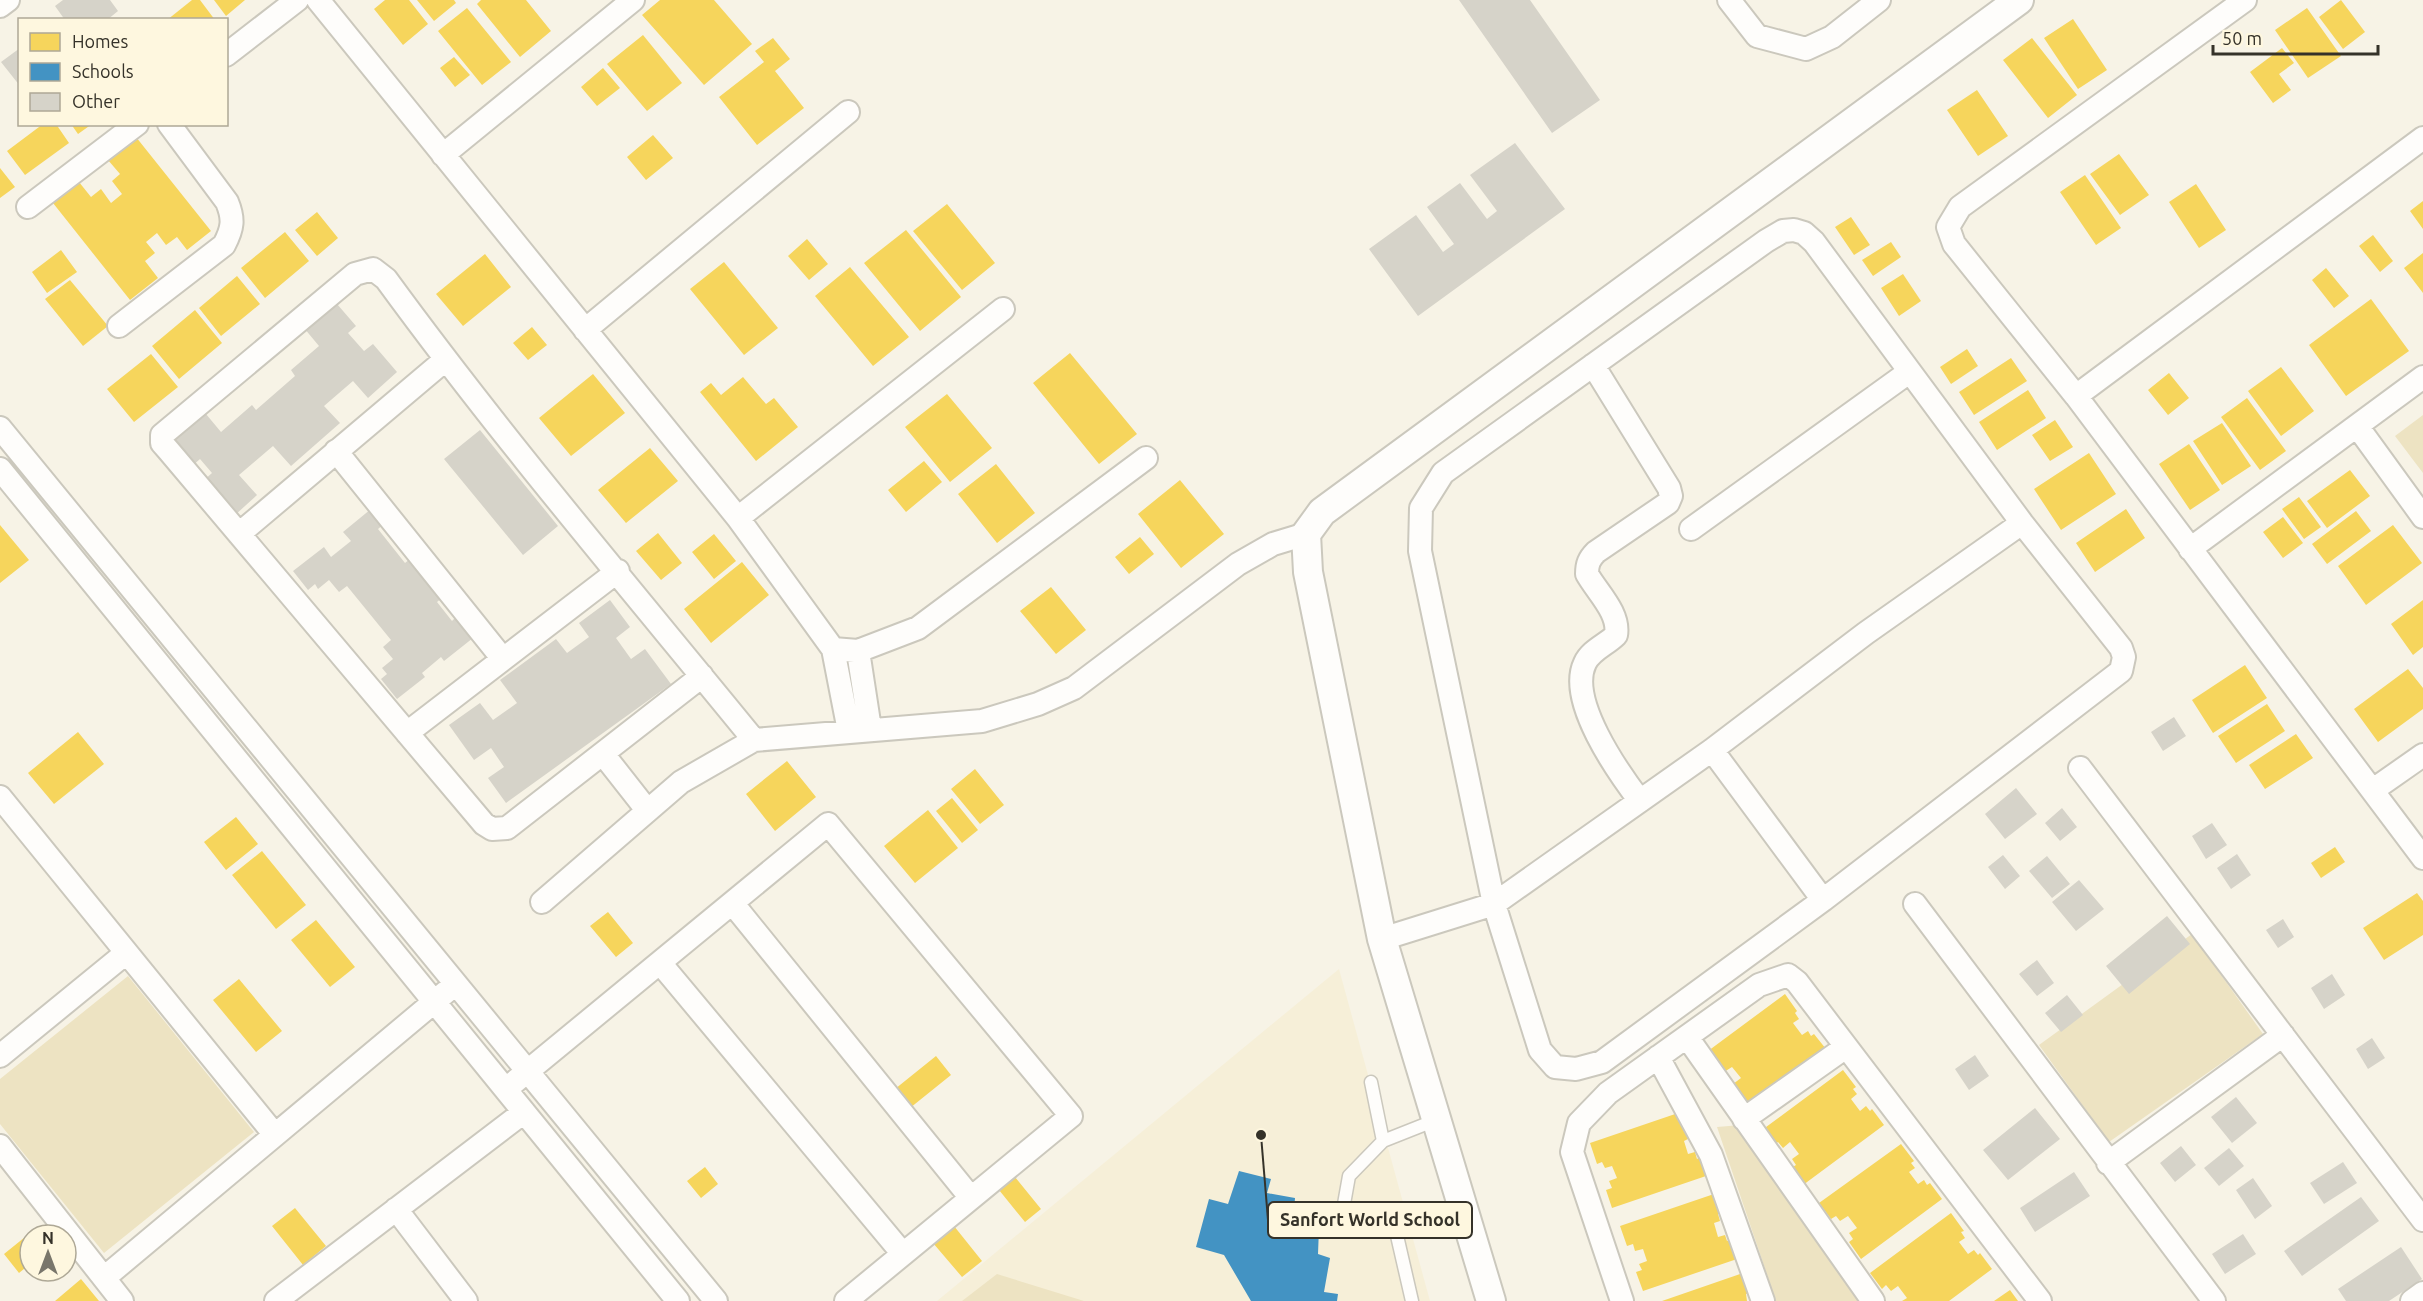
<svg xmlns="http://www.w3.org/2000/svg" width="2423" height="1301" viewBox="0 0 2423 1301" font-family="Ubuntu,sans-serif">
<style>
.built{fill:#f6efd8}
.green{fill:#ede3c2}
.homes{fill:#f6d55c}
.schools{fill:#4393c3}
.building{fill:#d6d3c9}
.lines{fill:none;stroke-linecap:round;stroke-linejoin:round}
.service-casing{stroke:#cbc8bd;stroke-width:15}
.minor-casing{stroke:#cbc8bd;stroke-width:26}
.tertiary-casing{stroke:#cbc8bd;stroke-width:32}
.service{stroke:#fefdfb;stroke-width:12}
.minor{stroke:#fefdfb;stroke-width:22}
.tertiary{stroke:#fefdfb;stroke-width:28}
.leader{fill:none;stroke:#353229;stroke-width:2}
.callout-dot{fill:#353229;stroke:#fef7df;stroke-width:2}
.callout{fill:#fef7df;stroke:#353229;stroke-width:2}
.callout-label{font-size:18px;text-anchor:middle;font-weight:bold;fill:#353229}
</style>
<rect width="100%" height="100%" fill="#f7f3e6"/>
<path class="built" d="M1339,969L1430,1301H937Z"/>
<path class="green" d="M2423,415V473L2395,436Z
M2192,934L2263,1034L2109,1142L2039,1045Z
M128,976L254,1132L104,1253L0,1124V1079Z
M1741,1125L1866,1301H1776L1717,1127Z
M997,1274L1084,1301H962Z"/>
<path class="homes" d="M192,0H200L215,20H167Z
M214,0H245L226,16Z
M385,0H409L428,24L403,45L374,9Z
M417,0H454L456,3L434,21Z
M481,0H526L551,31L520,57L477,4Z
M660,0H714L752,44L704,85L642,15Z
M2341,0L2365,32L2343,49L2319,17Z
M467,8L511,62L482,85L438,31Z
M2307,8L2341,56L2308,78L2275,30Z
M2073,19L2107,70L2078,89L2044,38Z
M643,35L682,83L647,111L607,64Z
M773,38L790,59L775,71L804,108L757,145L719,97L764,62L755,51Z
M2032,38L2077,95L2048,118L2003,60Z
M2282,48L2294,63L2279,74L2291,90L2273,103L2250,72Z
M454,57L470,75L455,87L440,68Z
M603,68L620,88L597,106L581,87Z
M1977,90L2008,136L1978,156L1947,110Z
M43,124H56L69,143L25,175L7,151Z
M71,124H92L78,134Z
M653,135L673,158L646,180L627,157Z
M136,137L211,231L187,250L177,237L166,245L157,233L146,242L155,253L145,261L158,278L130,300L53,203L79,182L91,197L101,189L111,203L122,194L112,181L120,174L108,160Z
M2119,154L2149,195L2120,215L2090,174Z
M0,168L15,187L0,198Z
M2085,175L2121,228L2096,245L2060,192Z
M2196,184L2226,230L2199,248L2169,202Z
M2423,201V229L2410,211Z
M947,204L995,263L962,290L913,231Z
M317,212L338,238L317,256L295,230Z
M1851,217L1870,245L1854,255L1835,227Z
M906,230L961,297L920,331L864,263Z
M285,232L309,261L265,298L241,268Z
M2373,235L2393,261L2380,272L2359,246Z
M807,239L828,264L809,280L788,256Z
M1891,242L1901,257L1873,276L1862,260Z
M61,250L77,272L47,293L32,272Z
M2423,253V293L2404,268Z
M485,254L511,287L463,326L436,294Z
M724,262L778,328L744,355L690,289Z
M850,267L909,337L873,366L815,296Z
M2326,268L2349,296L2334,308L2312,280Z
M1903,274L1921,301L1899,316L1881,288Z
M237,276L260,304L221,336L199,308Z
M70,280L108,326L83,346L45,299Z
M2371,299L2409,351L2346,396L2309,345Z
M195,310L222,343L179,379L152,346Z
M532,327L547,345L528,360L513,343Z
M1967,349L1978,366L1951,384L1940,367Z
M1070,353L1137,434L1099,464L1033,383Z
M151,354L178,387L134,422L107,389Z
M2011,358L2027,381L1974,415L1959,392Z
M2281,367L2314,411L2281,436L2248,391Z
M2169,373L2189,398L2168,415L2148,390Z
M593,374L625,413L571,456L539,418Z
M743,377L766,404L774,398L798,427L756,461L700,392L711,383L721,395Z
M2028,390L2046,418L1997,450L1979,422Z
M947,394L992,448L950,482L905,427Z
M2247,398L2286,451L2260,470L2221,417Z
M2055,420L2073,447L2050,461L2032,435Z
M2222,423L2251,466L2222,485L2193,441Z
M2189,444L2220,490L2190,510L2159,464Z
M650,448L678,481L626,523L598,490Z
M2089,453L2116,494L2061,530L2034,489Z
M924,461L942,482L906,512L888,490Z
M996,464L1035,513L997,543L958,494Z
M2350,470L2370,496L2327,528L2307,501Z
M1180,480L1224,534L1181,568L1138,514Z
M2299,497L2321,527L2304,539L2282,509Z
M2126,509L2145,538L2095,572L2076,543Z
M2356,511L2371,531L2327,564L2312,544Z
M2283,517L2303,543L2283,558L2263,532Z
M0,525L29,560L0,583Z
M2393,525L2422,563L2366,605L2338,566Z
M658,533L682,563L661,580L636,551Z
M714,534L736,561L714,579L692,552Z
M1140,537L1154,554L1129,574L1115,557Z
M742,562L769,595L711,643L684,609Z
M1051,587L1086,630L1056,654L1020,611Z
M2423,600V647L2413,655L2391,624Z
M2245,665L2267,698L2213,733L2192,700Z
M2408,669L2423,688V709L2378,742L2354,709Z
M2267,704L2285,731L2236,763L2218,736Z
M78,732L104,764L54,804L28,773Z
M2296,734L2313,758L2265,789L2249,765Z
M787,761L816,797L775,831L746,794Z
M975,769L1004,805L980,824L951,789Z
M952,798L978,830L962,843L936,811Z
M928,810L958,848L915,883L884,846Z
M236,817L258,844L226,870L204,842Z
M2335,847L2345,862L2321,878L2311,863Z
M262,851L306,905L276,929L232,875Z
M2417,893L2423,901V935L2384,960L2363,928Z
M608,912L633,943L616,957L590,926Z
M316,920L355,967L330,987L291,940Z
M239,979L282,1031L256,1052L213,1000Z
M1785,994L1797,1011L1795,1013L1799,1019L1793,1023L1802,1035L1808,1031L1811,1036L1814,1034L1826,1049L1745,1109L1733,1084L1741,1078L1732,1067L1724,1072L1704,1054Z
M936,1056L951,1075L910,1108L895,1089Z
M1843,1070L1856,1087L1853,1089L1857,1094L1851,1099L1860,1111L1866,1106L1870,1111L1872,1109L1884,1125L1803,1185L1791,1168L1796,1165L1792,1159L1799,1154L1790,1142L1783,1148L1778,1142L1774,1145L1762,1130Z
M1684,1111L1690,1138L1684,1141L1688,1154L1695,1152L1697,1159L1700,1157L1706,1176L1612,1208L1606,1190L1612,1188L1609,1181L1617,1178L1612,1166L1605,1168L1602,1162L1597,1164L1590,1143Z
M1901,1144L1914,1161L1911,1163L1915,1168L1909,1172L1918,1184L1924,1180L1927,1185L1930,1183L1942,1199L1861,1259L1849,1242L1853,1239L1849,1233L1857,1228L1848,1216L1840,1221L1836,1216L1831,1219L1819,1203Z
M705,1167L718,1184L701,1198L687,1181Z
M1015,1177L1041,1209L1025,1222L999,1190Z
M1714,1194L1721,1213L1718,1214L1720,1221L1714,1223L1718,1237L1725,1235L1727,1241L1730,1240L1737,1259L1643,1291L1636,1272L1642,1270L1639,1264L1647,1261L1643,1249L1635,1251L1633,1244L1627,1246L1620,1226Z
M295,1208L326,1246L303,1265L272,1226Z
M1951,1213L1964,1231L1961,1232L1965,1238L1959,1242L1968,1254L1974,1250L1978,1255L1980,1253L1992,1269L1949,1301H1902L1907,1298L1898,1286L1891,1291L1886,1285L1882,1289L1870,1273Z
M954,1226L982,1261L962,1277L933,1243Z
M35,1229L40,1235H30V1264L19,1273L4,1254Z
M1743,1273L1749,1293L1746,1294L1747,1301H1662Z
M81,1279L99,1301H55Z
M2010,1290L2018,1301H1994Z"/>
<path class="schools" d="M1239,1171L1271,1179L1267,1193L1295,1198L1293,1223L1319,1228L1318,1254L1330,1258L1324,1292L1338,1294L1337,1301H1251L1224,1255L1196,1247L1209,1199L1228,1204Z"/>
<path class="building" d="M63,0H110L118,11L107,20H65L55,6Z
M1459,0H1530L1600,100L1552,133Z
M20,48V86L1,62Z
M1515,143L1565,209L1418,316L1369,249L1416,215L1443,252L1454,244L1427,207L1460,183L1487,219L1497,211L1470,175Z
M331,297L356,326L348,333L364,351L373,344L397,372L368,398L353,381L324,406L340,423L291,466L273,446L239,475L257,495L234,516L203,481L212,473L200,459L191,467L168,441L194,417L198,421L206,414L221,432L252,405L256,410L295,376L291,370L319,346L304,328Z
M480,430L558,526L523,555L444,459Z
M371,509L384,524L378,529L405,563L411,558L443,597L437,602L452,621L456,617L473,638L444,661L441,657L422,673L425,677L397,699L381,679L387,674L382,668L393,659L383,647L391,640L347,586L339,592L329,580L318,589L315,584L308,590L293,571L324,547L331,557L351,541L343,532Z
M610,600L630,627L616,638L631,659L645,649L671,684L506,803L488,778L504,767L491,748L474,760L449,725L480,703L493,720L517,703L500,680L556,639L567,653L589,637L579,623Z
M2174,717L2186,736L2163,751L2151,732Z
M2016,788L2037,814L2005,839L1985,814Z
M2062,808L2077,827L2060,841L2045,823Z
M2212,823L2227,845L2206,859L2192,836Z
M2237,854L2251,875L2231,889L2217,868Z
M2003,855L2020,876L2005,889L1988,867Z
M2047,856L2070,884L2052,898L2029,871Z
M2079,880L2104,909L2076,931L2052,902Z
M2167,916L2190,944L2129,994L2106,966Z
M2283,919L2294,937L2278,948L2266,930Z
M2037,960L2054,983L2037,996L2019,974Z
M2332,974L2345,995L2324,1009L2311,988Z
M2067,995L2083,1015L2061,1032L2045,1013Z
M2372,1038L2385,1058L2368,1069L2356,1049Z
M1975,1055L1989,1076L1969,1090L1955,1069Z
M2236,1097L2257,1123L2232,1143L2211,1117Z
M2035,1108L2060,1139L2008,1180L1983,1150Z
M2181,1146L2196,1165L2175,1182L2160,1163Z
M2229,1148L2244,1166L2219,1186L2204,1168Z
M2343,1162L2357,1183L2324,1204L2310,1183Z
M2074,1172L2090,1196L2035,1232L2020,1208Z
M2253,1178L2272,1206L2255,1219L2236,1190Z
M2361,1197L2379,1221L2302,1276L2284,1251Z
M2243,1234L2256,1254L2225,1274L2212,1254Z
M2401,1247L2422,1279L2389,1301H2346L2338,1289Z"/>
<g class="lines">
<defs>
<path id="service" d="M1371,1082L1383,1141
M1436,1120L1383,1141L1349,1176L1344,1204L1363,1223L1395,1227L1463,1208
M1395,1227L1412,1301"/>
<path id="minor" d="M318,0L738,518L833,649L858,651L918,628L1146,458
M1729,0L1757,36L1806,49L1832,37L1879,0
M2245,0L1960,207L1948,227L1954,244L2076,396L2423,858
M0,6L8,0
M226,55L297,0
M443,155L633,0
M28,207L137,124
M1794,230L1804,233L1814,242L2022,523L2121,648L2124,657L2121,671L1823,900L1602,1062L1576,1069L1555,1067L1540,1050L1494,904L1420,551L1421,508L1443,473L1766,241L1783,231Z
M119,326L224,245C233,228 234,219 227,202L169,124
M585,330L848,112
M1593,365L1669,488L1671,496L1668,503L1596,552C1589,559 1587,564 1587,574C1597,592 1620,613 1616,635C1606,645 1591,650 1585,663C1567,700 1618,772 1640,801
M2076,396L2423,138
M2357,426L2423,517
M0,428L716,1301
M336,451L503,659
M0,469L678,1301
M738,518L1003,309
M1691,529L1909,372
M239,534L445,360
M2190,549L2423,377
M833,649L849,731
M858,651L870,729
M702,676L507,828L492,829L484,824L169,451L162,443V435L355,274L373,269L386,279C502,438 630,588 754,740
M407,733L618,571
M1712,750L1823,900
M603,754L647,810
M2080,768L2423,1220
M2373,790L2423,755
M0,797L275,1135
M542,902L681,782L754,740L982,721L1038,704L1074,688L1238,564L1273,544L1306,534
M733,904L971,1198
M1915,904L2214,1301
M1382,939L1494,904L1712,750L1866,633L2022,523
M661,964L903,1254
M1687,1037L1873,1301
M0,1056L126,953
M1658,1057L1711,1155L1763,1301
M506,1089L828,824L1071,1116L846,1301
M1744,1119L1846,1047
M0,1146L122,1301
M2108,1163L2283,1035
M396,1209L466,1301
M104,1278L446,992
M276,1301L524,1112
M1622,1301L1572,1152L1579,1123L1608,1093L1759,985L1788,975L1797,982L2040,1301
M2412,1301L2423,1293"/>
<path id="tertiary" d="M1491,1301L1382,939L1308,572L1306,534L1322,512L2019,0"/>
</defs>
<use href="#service" class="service-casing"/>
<use href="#minor" class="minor-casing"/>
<use href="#tertiary" class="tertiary-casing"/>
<use href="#service" class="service"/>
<use href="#minor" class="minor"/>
<use href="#tertiary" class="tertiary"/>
</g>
<path class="leader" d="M1261 1135L1268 1220"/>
<circle class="callout-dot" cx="1261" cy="1135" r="6"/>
<rect class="callout" x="1268" y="1202" width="204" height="36" rx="6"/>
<g class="callout-label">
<text x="1370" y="1226">Sanfort World School</text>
</g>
<rect x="18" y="18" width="210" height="108" fill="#fef7df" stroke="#aea896" stroke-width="1.5"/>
<rect x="30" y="33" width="30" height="18" fill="#f6d55c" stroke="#aea896" stroke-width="1.5"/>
<text x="72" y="48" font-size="18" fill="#353229">Homes</text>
<rect x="30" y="63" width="30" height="18" fill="#4393c3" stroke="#aea896" stroke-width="1.5"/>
<text x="72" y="78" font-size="18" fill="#353229">Schools</text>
<rect x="30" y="93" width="30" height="18" fill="#d6d3c9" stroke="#aea896" stroke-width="1.5"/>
<text x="72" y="108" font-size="18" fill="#353229">Other</text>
<g transform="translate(48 1253)"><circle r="28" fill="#fef7df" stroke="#aea896" stroke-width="1.5"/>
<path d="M0-4.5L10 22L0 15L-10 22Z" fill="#79766b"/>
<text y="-9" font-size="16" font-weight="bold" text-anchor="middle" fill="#353229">N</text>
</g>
<path d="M2213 45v9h165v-9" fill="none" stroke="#353229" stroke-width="3"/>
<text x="2222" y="45" font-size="18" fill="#353229" stroke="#fef7df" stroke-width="4.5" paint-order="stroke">50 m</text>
</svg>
